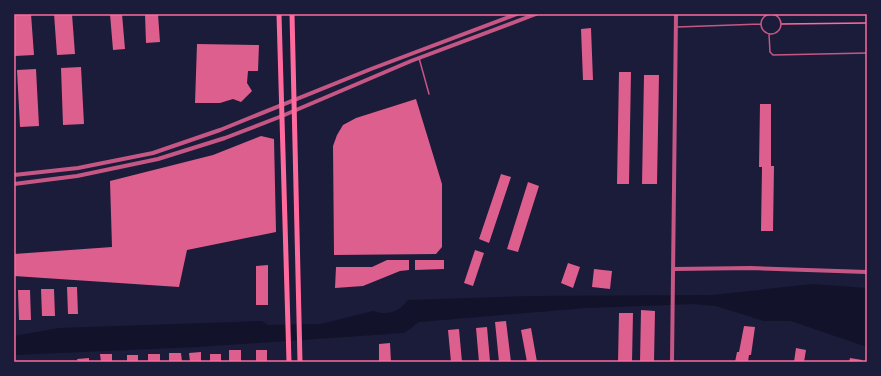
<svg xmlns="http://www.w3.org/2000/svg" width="881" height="376" viewBox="0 0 881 376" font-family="'Alegreya Sans',sans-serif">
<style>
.water{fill:#12122b}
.building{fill:#dd5f8e}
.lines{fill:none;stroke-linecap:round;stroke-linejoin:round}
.path{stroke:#ff6b9d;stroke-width:1.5}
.service{stroke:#c65784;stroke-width:1.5}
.tertiary{stroke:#c65784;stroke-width:4}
.primary{stroke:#ff6b9d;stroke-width:5}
.neatline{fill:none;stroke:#ff6b9d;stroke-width:1.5}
</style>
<rect width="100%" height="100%" fill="#1b1b3a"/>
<path class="water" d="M813,284L867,288V347L791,321H764L716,306L693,304L586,308L419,322C413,325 410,331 403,333L197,347L14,355V336L59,328L262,321L268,325L321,324L373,311C388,316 399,312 408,300L534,296L713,295Z"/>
<path class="building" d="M14,14H31L34,55L15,56Z
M54,14H72L75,54L57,55Z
M110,14H122L125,49L113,50Z
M145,14H158L160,42L146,43Z
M591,28L593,80H583L581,29Z
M197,44L259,45L258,71H248L247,83L252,91L241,102L233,99L220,103H195Z
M81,67L84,124L63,125L61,68Z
M36,69L39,126L20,127L17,70Z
M619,72H631L629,184H617Z
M644,75H659L657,184H642Z
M416,99L442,184V247L436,254L334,255L333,146L337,135L343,125L356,118Z
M760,104H771V166H774L773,231H761L762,167H759Z
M261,136L274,139L276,232L187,250L179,287L14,276V254L112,247L110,181L213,155Z
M501,174L511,177L489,243L479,239Z
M528,182L539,186L518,252L507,249Z
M475,250L484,253L473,286L464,283Z
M387,260H409V270L400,271L363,286L335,288L336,267H372Z
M415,260H444V269L415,270Z
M568,263L580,267L573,288L561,283Z
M268,265V305H256V266Z
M594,269L612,271L610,289L592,287Z
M67,287H77L78,314H68Z
M41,289H54L55,316H42Z
M18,290H30L31,320H19Z
M641,310L655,311L654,362H640Z
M619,313H633L632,362H618Z
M506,321L511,362H499L495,322Z
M744,326L755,327L751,355H749L748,362H735L737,352H739Z
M487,327L490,361L479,362L476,328Z
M531,328L537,362H527L521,330Z
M459,329L462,362H451L448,330Z
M390,343L391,362H379V344Z
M796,348L806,350L804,362H794Z
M229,350H241V362H229Z
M256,350H267V362H256Z
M201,352V362H190L189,353Z
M169,353H181L182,362H169Z
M100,354H112V362H101Z
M148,354H160V362H148Z
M210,354H221V362H210Z
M127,355H138V362H127Z
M89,358V362H78L77,359Z
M850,358L862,360V362H849Z"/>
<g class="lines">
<path class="path" d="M781,24L867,23"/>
<path class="service" d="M761 24a10 10 0 1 1 20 0a10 10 0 1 1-20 0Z
M677,27L761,24
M769,34L770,52L773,55L867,53
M419,58L429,94"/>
<path class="tertiary" d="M14,175L78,168L153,153L220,130L371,69L517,14
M14,184L77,176L158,159L225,138L282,116L411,61L536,14
M674,269L751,268L867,272
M672,362L676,14"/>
<path class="primary" d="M279,14L289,362
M292,14L300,362"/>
</g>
<rect width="881" height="376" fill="none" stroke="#1b1b3a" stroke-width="30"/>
<rect x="15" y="15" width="851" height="346" class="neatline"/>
</svg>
